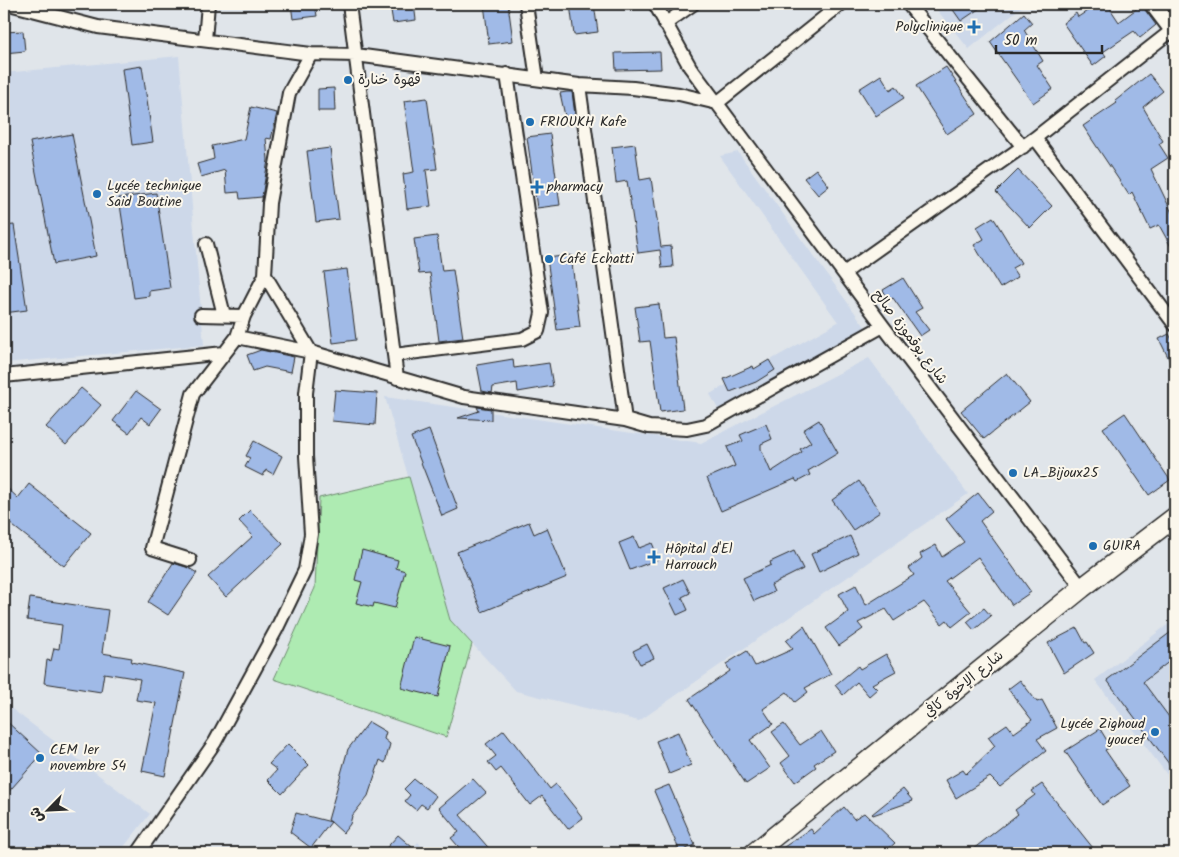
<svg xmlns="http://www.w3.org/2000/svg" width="1179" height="857" viewBox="0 0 1179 857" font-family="Kalam,'Playpen Sans Arabic',sans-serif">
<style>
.built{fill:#cdd8e9}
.green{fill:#aeebb2;stroke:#6c8b6e}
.building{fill:#a0bae7;stroke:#2b2b2b}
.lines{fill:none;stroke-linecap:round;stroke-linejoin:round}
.minor-casing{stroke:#2b2b2b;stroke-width:16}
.tertiary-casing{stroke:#2b2b2b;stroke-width:20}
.secondary-casing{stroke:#2b2b2b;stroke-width:22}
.minor{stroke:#fbf7ec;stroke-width:12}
.tertiary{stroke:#fbf7ec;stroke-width:16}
.secondary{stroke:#fbf7ec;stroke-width:19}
.poi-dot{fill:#1f6fb2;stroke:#fbf7ec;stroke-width:2}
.labels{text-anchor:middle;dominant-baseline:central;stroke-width:4;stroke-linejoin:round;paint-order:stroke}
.poi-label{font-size:14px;fill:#2b2b2b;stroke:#fbf7ec;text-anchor:start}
.street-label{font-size:14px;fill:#2b2b2b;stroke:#fbf7ec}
</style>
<rect width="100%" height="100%" fill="#e0e5ea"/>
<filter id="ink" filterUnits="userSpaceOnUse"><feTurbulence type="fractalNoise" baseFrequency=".02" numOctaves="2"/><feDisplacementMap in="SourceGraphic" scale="10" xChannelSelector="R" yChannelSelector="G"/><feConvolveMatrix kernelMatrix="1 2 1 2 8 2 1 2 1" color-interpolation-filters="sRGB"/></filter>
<g filter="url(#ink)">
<path class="built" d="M932,4H1025L969,49Z
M179,56L204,345L4,363V73Z
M738,152L866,328L719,411L710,394L838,322L720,156Z
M869,358L968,494L639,721L516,691L450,620L385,397L701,443Z
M1175,619V785L1095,680Z
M4,703L150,814L119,853H4Z
M418,842L427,853H409Z"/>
<path class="green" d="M409,477L450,620L472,644L446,737L274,679L315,588L319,498Z"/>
<path class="building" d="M291,4H315L317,16L293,19Z
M390,4H414L416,20L393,23Z
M484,4H508L513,41L489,44Z
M570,4H594L598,32L574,35Z
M949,4H986L961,21Z
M1098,4H1107L1119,22L1143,4L1145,10L1156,25L1140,38L1134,31L1103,52L1106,56L1093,66L1063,23L1076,13L1078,17Z
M1024,13L1032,23L1024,30L1043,61L1037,65L1053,89L1033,103L990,42Z
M23,31L25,51L4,53V32Z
M660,52L661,69L616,70L615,53Z
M142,66L153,142L132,145L122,69Z
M946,67L977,114L947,134L916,86Z
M1149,74L1163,91L1143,107L1163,141L1159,144L1168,158L1151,169L1175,219V254L1159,225L1150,229L1132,192L1129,195L1083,126L1117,103L1115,101Z
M881,75L890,90L896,86L904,98L876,116L859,89Z
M334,88L335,111H318V89Z
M567,92H572L576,123L567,125L560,93Z
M427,98L437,169L426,170L431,206L407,209L403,174L414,172L404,101Z
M251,107L277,113L271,139L266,138L268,160L262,197L240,199L239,192L227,193L225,170L201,177L197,164L214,159L212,146L244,139Z
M72,134L96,256L54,264L30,142Z
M550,134L560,205L537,208L527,137Z
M635,144L640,180L651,178L661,247L671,246L673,267L662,268L660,250L638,253L627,181L616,183L612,147Z
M330,148L339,219L316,222L307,151Z
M816,169L829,186L818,195L804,178Z
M1018,170L1052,206L1030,228L996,192Z
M156,193L170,288L149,291V296L134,298L119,198Z
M993,217L1021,263L1012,268L1018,277L1000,288L974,245L984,239L977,227Z
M14,225L27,310L4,313V226Z
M437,236L442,271L453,270L463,338L439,341L430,273L419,274L414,239Z
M571,255L580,327L557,330L547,258Z
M347,269L356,340L333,343L324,272Z
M903,278L922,308L915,312L929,330L920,336L893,298L889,300L883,290Z
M659,304L663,338L674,337L683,409L660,412L650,341L640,342L635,307Z
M1169,334L1175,345V371L1159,339Z
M261,350L294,357L291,372L265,367L253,371L247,355Z
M513,359L514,368L549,363L553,386L518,392L517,383L493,387L492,393L482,391L477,365Z
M769,360L775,370L756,382L730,392L724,379L753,366L754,369Z
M1007,373L1030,402L984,439L961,411Z
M81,388L101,405L66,445L46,427Z
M335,390L377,393L375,425L332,421Z
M136,391L161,409L150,424L141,417L129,433L113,421Z
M477,407L491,409V420L458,418L479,411Z
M1125,413L1170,480L1149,495L1103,428Z
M819,420L838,453L808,471L810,475L797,482L795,479L721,511L707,478L735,466L727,447L743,441L740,435L766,424L772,439L761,444V449L771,472L802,452L800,449L811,442L803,430Z
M429,430L458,509L442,516L411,437Z
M254,441L282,456L273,474L266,470L263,476L245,467L250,458L246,456Z
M859,481L880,512L853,530L832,500Z
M29,484L91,533L64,566L4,519V485L18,498Z
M978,493L992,511L980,521L1031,592L1012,605L978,557L945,581L971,612L952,627L947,620L942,624L924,602L894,621L886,609L858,623L863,629L839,646L826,628L848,612L839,594L856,585L866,605L914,575L909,568L922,558L920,554L936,545L942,557L964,542L946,519Z
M250,510L283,544L226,597L208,577L253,536L239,521Z
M529,522L534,534L547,528L567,577L482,612L457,552Z
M850,536L858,553L819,572L811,554Z
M634,537L639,548L652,543L659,559L630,570L619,543Z
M362,550L398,560L396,568L405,571L395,608L374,603L373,607L356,603L362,582L355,580Z
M794,551L803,569L771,585L774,592L754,601L743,578L771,565L770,562Z
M173,563L189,568L197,573L168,615L148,602Z
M683,579L690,593L682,597L688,610L677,615L664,588Z
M30,598L108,610L102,653L132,658L131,662L185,673L165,776L142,771L156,703L136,700L140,679L104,673L101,692L44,683L47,660L51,661L54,648L59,649L62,625L27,620Z
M984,608L991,616L974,630L967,622Z
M804,626L831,674L805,688L808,692L795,702L787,692L763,709L773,724L750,740L770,768L746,784L689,699L730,671L726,664L747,651L755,666L793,649L786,641Z
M1077,628L1085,643L1087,642L1094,653L1064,673L1048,643Z
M1175,629V657L1143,682L1175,725V772L1107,680Z
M414,637L450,646L438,697L401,688Z
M647,644L654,658L640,664L633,651Z
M886,654L896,671L872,684L877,689L869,696L857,682L843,695L835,685L858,666L860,669Z
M1020,680L1037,702L1042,700L1057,728L1037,739L1046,751L1000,787L990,777L956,798L946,780L963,770L966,774L995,746L988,737L1007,724L1014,733L1032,720L1008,689Z
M4,719L42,754L4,797Z
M369,722L386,732L384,739L390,744L385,763L380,760L368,796L352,816L350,824L343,833L331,822L311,848L290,832L296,813L331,822L328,820L348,749Z
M784,724L800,745L821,731L834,751L814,764L816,767L795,782L781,763L790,756L772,732Z
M1100,729L1111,747L1105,750L1130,786L1102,805L1065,751Z
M504,730L550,789L556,784L583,818L568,829L542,796L530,805L501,768L496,772L488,762L496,756L486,744Z
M678,732L691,765L669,774L656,741Z
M288,744L309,765L282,794L268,780L277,770L269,764Z
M414,779L436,796L427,808L421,804L416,810L405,801L410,795L404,789Z
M473,779L486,793L460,815L493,853H464L451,838L459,832L439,808Z
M1042,784L1097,853H968L1018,814L1015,810L1035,795L1032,791Z
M669,785L695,845L680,852L654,791Z
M903,789L913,801L873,815L872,814Z
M844,807L854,819L864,813L895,843L884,853H775L811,829L814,834Z
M398,835L412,847L407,853H382Z"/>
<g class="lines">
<defs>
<path id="minor" d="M9,4L98,27L311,54L356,55L579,85L633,88L679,94L717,103
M349,4L397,378
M526,4L537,79
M655,4L690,67L883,326L1082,588
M908,4L1023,147
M665,24L693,4
M205,40L208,4
M579,85L625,420
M717,103L841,4
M1035,138L1175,325
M206,244L224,315
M844,273L1035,138L1175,28
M201,315L244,316
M237,337L311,352L464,397L625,420L649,427L687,429L706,425L883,326
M394,355L522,339L538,331L542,313L507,74
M4,376L224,353
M190,560L152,548L193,394L237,337L244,316L265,275L269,203L289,93L311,54
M138,853L215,742L276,630L305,570L311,534L306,456V393L311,352L265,275"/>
<path id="tertiary" d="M1153,4L1175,33"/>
<path id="secondary" d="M754,853L1082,588L1175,517"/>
</defs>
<use href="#minor" class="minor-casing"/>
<use href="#tertiary" class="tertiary-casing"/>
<use href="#secondary" class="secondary-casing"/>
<use href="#minor" class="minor"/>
<use href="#tertiary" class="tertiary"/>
<use href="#secondary" class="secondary"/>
</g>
</g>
<g class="poi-dot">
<path d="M971.5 19.5h5v5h5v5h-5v5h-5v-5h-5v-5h5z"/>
<circle cx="348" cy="80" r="5"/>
<circle cx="530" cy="122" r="5"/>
<path d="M534.5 179.5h5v5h5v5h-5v5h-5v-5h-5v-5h5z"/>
<circle cx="97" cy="194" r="5"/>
<circle cx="549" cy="259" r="5"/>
<circle cx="1013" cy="473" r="5"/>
<circle cx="1093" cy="546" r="5"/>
<path d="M651.5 549.5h5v5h5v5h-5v5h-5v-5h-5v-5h5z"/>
<circle cx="1155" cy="732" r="5"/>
<circle cx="40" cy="758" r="5"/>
</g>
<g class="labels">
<g class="poi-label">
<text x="963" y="27" text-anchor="end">Polyclinique</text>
<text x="358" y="80">قهوة خنارة</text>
<text x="540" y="122">FRIOUKH Kafe</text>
<text x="107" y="186">Lycée technique<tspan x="107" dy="16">Said Boutine</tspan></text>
<text x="547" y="187">pharmacy</text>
<text x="559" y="259">Café Echatti</text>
<text x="1023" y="473">LA_Bijoux25</text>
<text x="1103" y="546">GUIRA</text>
<text x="665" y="549">Hôpital d'El<tspan x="665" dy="16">Harrouch</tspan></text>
<text x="1145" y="724" text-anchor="end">Lycée Zighoud<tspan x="1145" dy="16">youcef</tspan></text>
<text x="50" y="750">CEM 1er<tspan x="50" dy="16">novembre 54</tspan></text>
</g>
<g class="street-label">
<text transform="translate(910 337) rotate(53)">شارع بوقموزة صالح</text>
<text transform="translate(964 684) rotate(-39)">شارع الإخوة كافي</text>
</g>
</g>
<rect width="1179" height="857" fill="none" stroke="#fbf7ec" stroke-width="20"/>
<rect x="10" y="10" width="1159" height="837" fill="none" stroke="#2b2b2b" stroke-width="2" filter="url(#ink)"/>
<g transform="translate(48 810) rotate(246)" stroke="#fbf7ec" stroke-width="4" paint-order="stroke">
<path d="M0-4L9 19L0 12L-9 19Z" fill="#2b2b2b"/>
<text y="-8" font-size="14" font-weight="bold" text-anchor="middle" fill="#2b2b2b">ش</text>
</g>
<path d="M996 45v8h106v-8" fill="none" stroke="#2b2b2b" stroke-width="2.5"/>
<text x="1004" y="45" font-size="15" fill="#2b2b2b" stroke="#fbf7ec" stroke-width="4" paint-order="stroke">50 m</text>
</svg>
